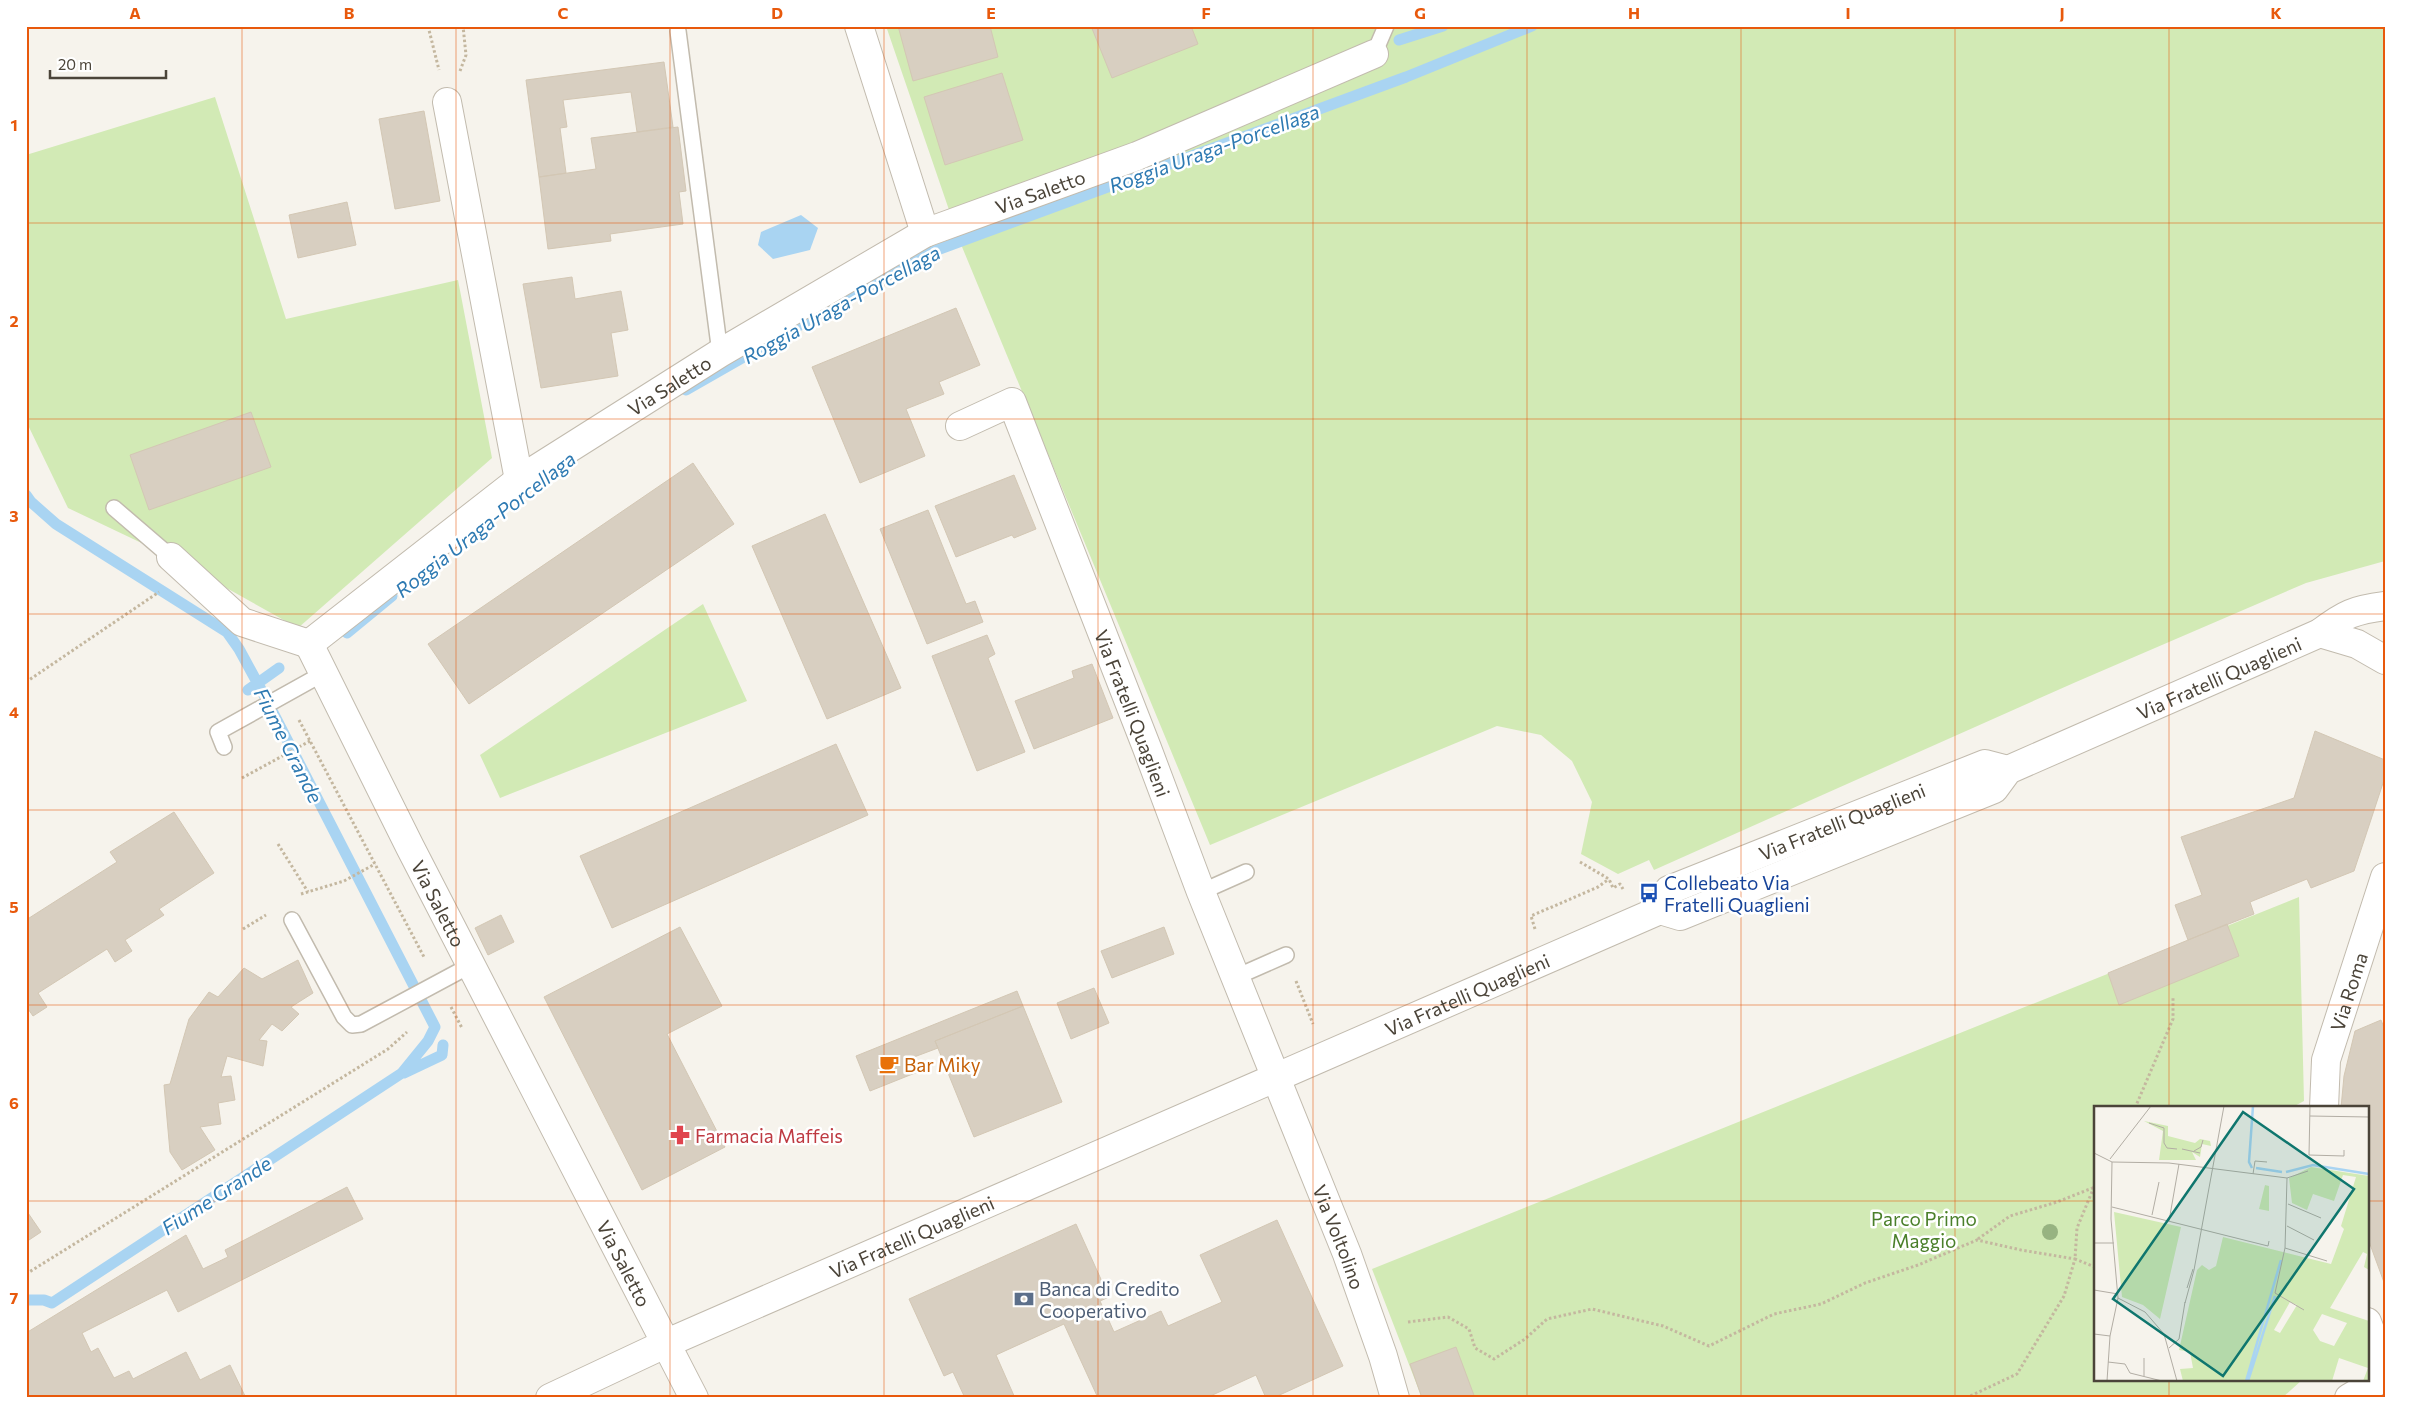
<svg xmlns="http://www.w3.org/2000/svg" width="2411" height="1424" viewBox="0 0 2411 1424" font-family="Commissioner,sans-serif">
<style>
.green{fill:#d2eab5}
.water{fill:#a9d4f2}
.lines{fill:none;stroke-linecap:round;stroke-linejoin:round}
.stream{stroke:#a9d4f2;stroke-width:11}
.building{fill:#d8cfc1;stroke:#d3c7b4}
.service-casing{stroke:#c2bbae;stroke-width:18}
.minor-casing{stroke:#c2bbae;stroke-width:30}
.tertiary-casing{stroke:#c2bbae;stroke-width:30}
.path{stroke:#c4b79f;stroke-width:3;stroke-dasharray:2.5 2.5;stroke-linecap:butt}
.service{stroke:#fff;stroke-width:15}
.minor{stroke:#fff;stroke-width:28}
.tertiary{stroke:#fff;stroke-width:28}
.tree{fill:#97b381}
.grid{fill:none;stroke:#e8590c;stroke-width:1;stroke-opacity:0.55}
.labels{text-anchor:middle;dominant-baseline:central;stroke-width:5;stroke-linejoin:round;paint-order:stroke}
.street-label{font-size:19px;fill:#4b4439;stroke:#fff}
.transit-label{font-size:19px;fill:#164399;stroke:#fff;text-anchor:start}
.food-label{font-size:19px;fill:#c56008;stroke:#fff;text-anchor:start}
.health-label{font-size:19px;fill:#be3a42;stroke:#fff;text-anchor:start}
.park-label{font-size:19px;fill:#4a7f2a;stroke:#fff}
.service-label{font-size:19px;fill:#4e5e75;stroke:#fff;text-anchor:start}
.water-label{font-size:20px;font-style:italic;fill:#2e7ab2;stroke:#fff}
.inset-river{fill:none;stroke:#a9d4f2;stroke-width:2.5}
.inset-road{fill:none;stroke:#b2ada4;stroke-width:1}
.view{fill:#0f766e;fill-opacity:0.15;stroke:#0f766e;stroke-width:2.5}
.inset-edge{fill:none;stroke:#4b4439;stroke-width:2.5}
.neatline{fill:none;stroke:#e8590c;stroke-width:2}
.grid-label{font-size:16px;text-anchor:middle;font-weight:bold;fill:#e8590c}
</style>
<rect width="100%" height="100%" fill="#f6f3ec"/>
<path class="green" d="M886,26H2385V561L2306,583L2076,682L1654,870L1649,860L1618,874L1581,854L1592,802L1572,761L1541,735L1497,726L1210,845L960,242Z
M215,97L286,319L458,280L492,458L298,628L171,557L68,508L26,421V155Z
M703,604L747,701L500,798L480,755Z
M2299,897L2304,1101L2291,1108H2095V1380H2302L2282,1398H1422L1372,1269Z"/>
<path class="water" d="M801,215L818,228L810,250L773,259L758,245L761,232Z"/>
<g class="lines">
<path class="stream" d="M1399,40L1443,26
M686,390L921,256L1406,77L1532,26
M26,495L31,502L56,524L227,632L239,649L264,695L435,1027L428,1041L402,1073L52,1303L44,1300H26
M347,633L392,596
M248,690L279,668
M404,1073L442,1055L443,1045"/>
</g>
<path class="building" d="M898,26H990L998,57L913,81Z
M1091,26H1191L1198,44L1112,78Z
M664,62L673,127L637,132L631,92L563,100L567,127L560,128L566,173L539,177L526,80Z
M1002,73L1023,140L945,165L924,97Z
M424,111L440,201L395,209L379,119Z
M678,127L686,191L679,192L683,224L610,234L611,241L548,249L539,177L596,169L591,138Z
M347,202L356,245L298,258L289,215Z
M572,277L575,299L621,291L628,330L611,333L618,376L541,388L523,284Z
M956,308L980,365L939,382L944,394L906,409L925,456L860,483L812,367Z
M251,412L271,467L149,510L130,455Z
M693,463L734,524L469,704L428,644Z
M1014,475L1036,529L1014,538L1012,535L956,557L935,506Z
M928,510L966,604L975,601L983,622L927,644L880,529Z
M825,514L901,688L827,719L752,546Z
M987,635L995,654L988,658L1025,752L977,771L932,656Z
M1092,664L1113,718L1034,749L1015,701L1074,678L1072,671Z
M2315,731L2385,760V777L2354,871L2311,888L2307,879L2250,902L2254,914L2188,940L2175,905L2202,895L2181,837L2294,798Z
M836,744L868,815L612,928L580,856Z
M174,812L214,873L159,909L164,915L125,940L132,951L115,962L107,949L38,993L47,1007L33,1016L26,1006V920L117,862L110,852Z
M501,915L514,942L488,955L475,928Z
M2227,924L2239,956L2119,1005L2108,973Z
M680,927L722,1006L667,1034L725,1147L642,1190L544,997Z
M1164,927L1174,954L1112,978L1101,951Z
M298,960L313,993L291,1007L299,1014L282,1031L272,1024L259,1040L267,1041L263,1066L227,1056L221,1077L231,1076L235,1100L218,1103L221,1124L200,1127L215,1150L182,1170L170,1152L164,1085L170,1084L189,1019L209,992L218,997L244,968L262,979Z
M1094,988L1109,1023L1071,1039L1057,1003Z
M1017,991L1023,1006L935,1041L938,1048L914,1057L920,1071L870,1091L856,1056Z
M1023,1006L1062,1102L974,1137L935,1041Z
M2381,1020L2385,1030V1285L2367,1236V1108H2341L2344,1076L2355,1031Z
M347,1187L363,1219L178,1312L167,1290L82,1333L91,1352L98,1348L114,1378L129,1371L133,1379L186,1352L200,1380L230,1365L246,1398H26V1333L186,1235L203,1269L228,1257L225,1250Z
M26,1210L41,1232L26,1242Z
M1277,1220L1343,1366L1273,1398H1266L1256,1375L1206,1398H1098L1064,1324L996,1355L1015,1398H965L953,1372L944,1376L909,1299L1076,1224L1109,1297L1100,1301L1114,1332L1161,1311L1168,1326L1222,1302L1200,1255Z
M1456,1347L1475,1398H1422L1410,1364Z"/>
<g class="lines">
<defs>
<path id="service" d="M678,31L720,353
M1374,54L1386,26
M114,508L171,557
M224,747L218,732L324,673
M1201,892L1246,872
M292,920L344,1017L352,1025L361,1024L471,965
M1236,977L1286,955"/>
<g id="minor">
<path d="M859,26L925,233"/>
<path d="M447,102L519,480"/>
<path id="s1" d="M960,426L1012,402L1147,748L1201,892L1347,1254L1383,1356L1395,1398"/>
<path d="M171,557L242,622L309,644"/>
<path id="s2" d="M309,644L519,480L720,353L925,233L1137,156L1374,54"/>
<path id="s3" d="M309,644L410,847L694,1398"/>
<path id="s4" d="M2324,1108L2326,1060L2385,877"/>
<path d="M2349,1398L2373,1384V1338L2367,1322"/>
</g>
<g id="tertiary">
<path d="M2320,633L2357,644L2385,660"/>
<path id="s5" d="M1660,910L1669,890L1985,764L2008,770"/>
<path id="s6" d="M550,1398L667,1343L1660,910L1680,916L1994,789L2008,770L2320,633C2345,614 2354,610 2385,606"/>
</g>
</defs>
<use href="#service" class="service-casing"/>
<use href="#minor" class="minor-casing"/>
<use href="#tertiary" class="tertiary-casing"/>
<path class="path" d="M428,26L439,70
M460,71L466,55L463,26
M26,682L159,592
M299,720L424,957
M242,778L310,741
M278,844L308,892
M1580,862L1609,879L1613,888L1620,884L1623,889
M301,894L344,881L375,864
M243,929L266,915
M1535,929L1531,916L1598,887L1609,879
M1296,981L1313,1024
M451,1007L462,1028
M2135,1108L2173,1019V997
M2094,1187L2077,1228L2075,1259L2095,1267
M1978,1239L2010,1216L2057,1202L2095,1187
M26,1274L388,1049L407,1032
M1408,1322L1448,1317L1469,1329L1475,1348L1494,1359L1525,1339L1547,1319L1592,1309L1663,1326L1709,1346L1774,1314L1821,1304L1865,1283L1918,1265L1977,1240L2021,1250L2075,1259L2064,1296L2017,1374L1966,1398"/>
<use href="#service" class="service"/>
<use href="#minor" class="minor"/>
<use href="#tertiary" class="tertiary"/>
</g>
<circle class="tree" cx="2050" cy="1232" r="8"/>
<path class="grid" d="M242,26V1398M456,26V1398M670,26V1398M884,26V1398M1098,26V1398M1313,26V1398M1527,26V1398M1741,26V1398M1955,26V1398M2169,26V1108M26,223H2385M26,419H2385M26,614H2385M26,810H2385M26,1005H2385M26,1201H2095M2367,1201H2385M2169,1380V1398"/>
<defs>
<symbol id="bus-bare" viewBox="-9 -9 18 18"><path d="M-5-6H5V4H4V6H2V4H-2V6H-4V4H-5ZM-3.5-4V0h7V-4ZM-3.5 1.2v1.5H-2V1.2ZM2 1.2v1.5H3.5V1.2Z" fill="#1a4fb4" stroke="#fff" stroke-width="2.5" paint-order="stroke"/></symbol>
<symbol id="cafe-bare" viewBox="-9 -9 18 18"><path d="M-5.5-4.5H6V0H3Q3 3.5 0 3.5H-2.5Q-5.5 3.5-5.5 0ZM3-3.2v2h1.7v-2ZM-6 4.5H4V6H-6Z" fill="#e8710a" stroke="#fff" stroke-width="2.5" paint-order="stroke"/></symbol>
<symbol id="pharmacy-bare" viewBox="-9 -9 18 18"><path d="M-2-6h4v4h4v4h-4v4h-4v-4h-4v-4h4Z" fill="#e0444e" stroke="#fff" stroke-width="2.5" paint-order="stroke"/></symbol>
<symbol id="bank-bare" viewBox="-9 -9 18 18"><path d="M-6-4H6V4H-6ZM0-2.3a2.3 2.3 0 1 0 0 4.6a2.3 2.3 0 1 0 0-4.6Z" fill="#5c6f8a" stroke="#fff" stroke-width="2.5" paint-order="stroke"/></symbol>
</defs>
<g fill-rule="evenodd">
<use href="#bus-bare" x="1635" y="879" width="28" height="28"/>
<use href="#cafe-bare" x="875" y="1050" width="28" height="28"/>
<use href="#pharmacy-bare" x="666" y="1121" width="28" height="28"/>
<use href="#bank-bare" x="1010" y="1285" width="28" height="28"/>
</g>
<g class="labels">
<g class="street-label">
<text stroke="none"><textPath href="#s2" startOffset="864">Via Saletto</textPath></text>
<text stroke="none"><textPath href="#s2" startOffset="444">Via Saletto</textPath></text>
<text stroke="none"><textPath href="#s6" startOffset="1826">Via Fratelli Quaglieni</textPath></text>
<text stroke="none"><textPath href="#s1" startOffset="391">Via Fratelli Quaglieni</textPath></text>
<text stroke="none"><textPath href="#s5" startOffset="208">Via Fratelli Quaglieni</textPath></text>
<text stroke="none"><textPath href="#s3" startOffset="290">Via Saletto</textPath></text>
<text stroke="none"><textPath href="#s4" startOffset="120">Via Roma</textPath></text>
<text stroke="none"><textPath href="#s6" startOffset="1002">Via Fratelli Quaglieni</textPath></text>
<text stroke="none"><textPath href="#s6" startOffset="396">Via Fratelli Quaglieni</textPath></text>
<text stroke="none"><textPath href="#s1" startOffset="954">Via Voltolino</textPath></text>
<text stroke="none"><textPath href="#s3" startOffset="695">Via Saletto</textPath></text>
</g>
<g class="transit-label">
<text x="1664" y="882">Collebeato Via<tspan x="1664" dy="22">Fratelli Quaglieni</tspan></text>
</g>
<g class="food-label">
<text x="904" y="1064">Bar Miky</text>
</g>
<g class="health-label">
<text x="695" y="1135">Farmacia Maffeis</text>
</g>
<g class="park-label">
<text x="1924" y="1218">Parco Primo<tspan x="1924" dy="22">Maggio</tspan></text>
</g>
<g class="service-label">
<text x="1039" y="1288">Banca di Credito<tspan x="1039" dy="22">Cooperativo</tspan></text>
</g>
<g class="water-label">
<text transform="translate(1214 148) rotate(-20)">Roggia Uraga-Porcellaga</text>
<text transform="translate(841 304) rotate(-29)">Roggia Uraga-Porcellaga</text>
<text transform="translate(485 524) rotate(-38)">Roggia Uraga-Porcellaga</text>
<text transform="translate(289 745) rotate(63)">Fiume Grande</text>
<text transform="translate(216 1195) rotate(-33)">Fiume Grande</text>
</g>
</g>
<g transform="translate(2094 1106)">
<rect width="275" height="275" fill="#f6f3ec"/>
<path d="M50,15L74,20V30L101,37L106,33L116,35L117,40L108,38L106,51L98,46L102,54H65L69,25ZM217,61L275,70V164L270,161L273,148L269,146L236,202L275,215V275H269L274,262L245,252L238,275H89L86,263L99,262L96,246L85,244L103,164L108,159L115,164L122,160L129,131L237,158L250,123L247,120L262,71L249,69L240,95L219,88L213,104L198,97L195,72ZM196,196L203,199L186,227L180,224ZM228,208L253,217L240,240L226,235L219,224ZM171,79L175,80V105L165,103ZM20,106L87,121L66,213L49,199L28,191Z" fill="#d2eab5" fill-rule="evenodd"/>
<path class="inset-river" d="M158,62L155,56L159,0M162,62L188,66M192,66L219,59L275,68M152,275L187,154M154,275L181,190"/>
<path class="inset-road" d="M216,0L215,49L250,50V44M216,10L275,11M55,17L70,22V37L73,42L83,43M88,43L106,47M100,45L107,41L109,34M0,47L18,56L17,113L24,192L51,206L70,228L83,275M16,53L57,0M18,56L75,57L193,72M159,68L161,55L173,56M193,72L191,142L181,187L210,204M193,72L214,65M194,98L227,112M18,101L174,140L175,135M58,109L65,76M75,115L85,58M193,120L220,134M0,137H20M191,142L233,155M93,182L99,163M0,184L24,188M91,197L100,164L130,0M0,228L16,230M75,242L85,233L91,196M14,256L31,258L36,267L68,275M50,270V252M13,275L16,230L24,192"/>
<path class="view" d="M149,6L260,83L129,270L19,193Z"/>
<rect width="275" height="275" class="inset-edge"/>
</g>
<rect width="2411" height="1424" fill="none" stroke="#ffffff" stroke-width="55"/>
<path d="M50 70v8h116v-8" fill="none" stroke="#4b4439" stroke-width="2.5"/>
<text x="58" y="70" font-size="15" fill="#4b4439" stroke="#ffffff" stroke-width="4" paint-order="stroke">20 m</text>
<rect x="28" y="28" width="2356" height="1368" class="neatline"/>
<g class="grid-label">
<text x="135" y="19">A</text>
<text x="349" y="19">B</text>
<text x="563" y="19">C</text>
<text x="777" y="19">D</text>
<text x="991" y="19">E</text>
<text x="1206" y="19">F</text>
<text x="1420" y="19">G</text>
<text x="1634" y="19">H</text>
<text x="1848" y="19">I</text>
<text x="2062" y="19">J</text>
<text x="2276" y="19">K</text>
<text x="14" y="131">1</text>
<text x="14" y="327">2</text>
<text x="14" y="522">3</text>
<text x="14" y="718">4</text>
<text x="14" y="913">5</text>
<text x="14" y="1109">6</text>
<text x="14" y="1304">7</text>
</g>
</svg>
